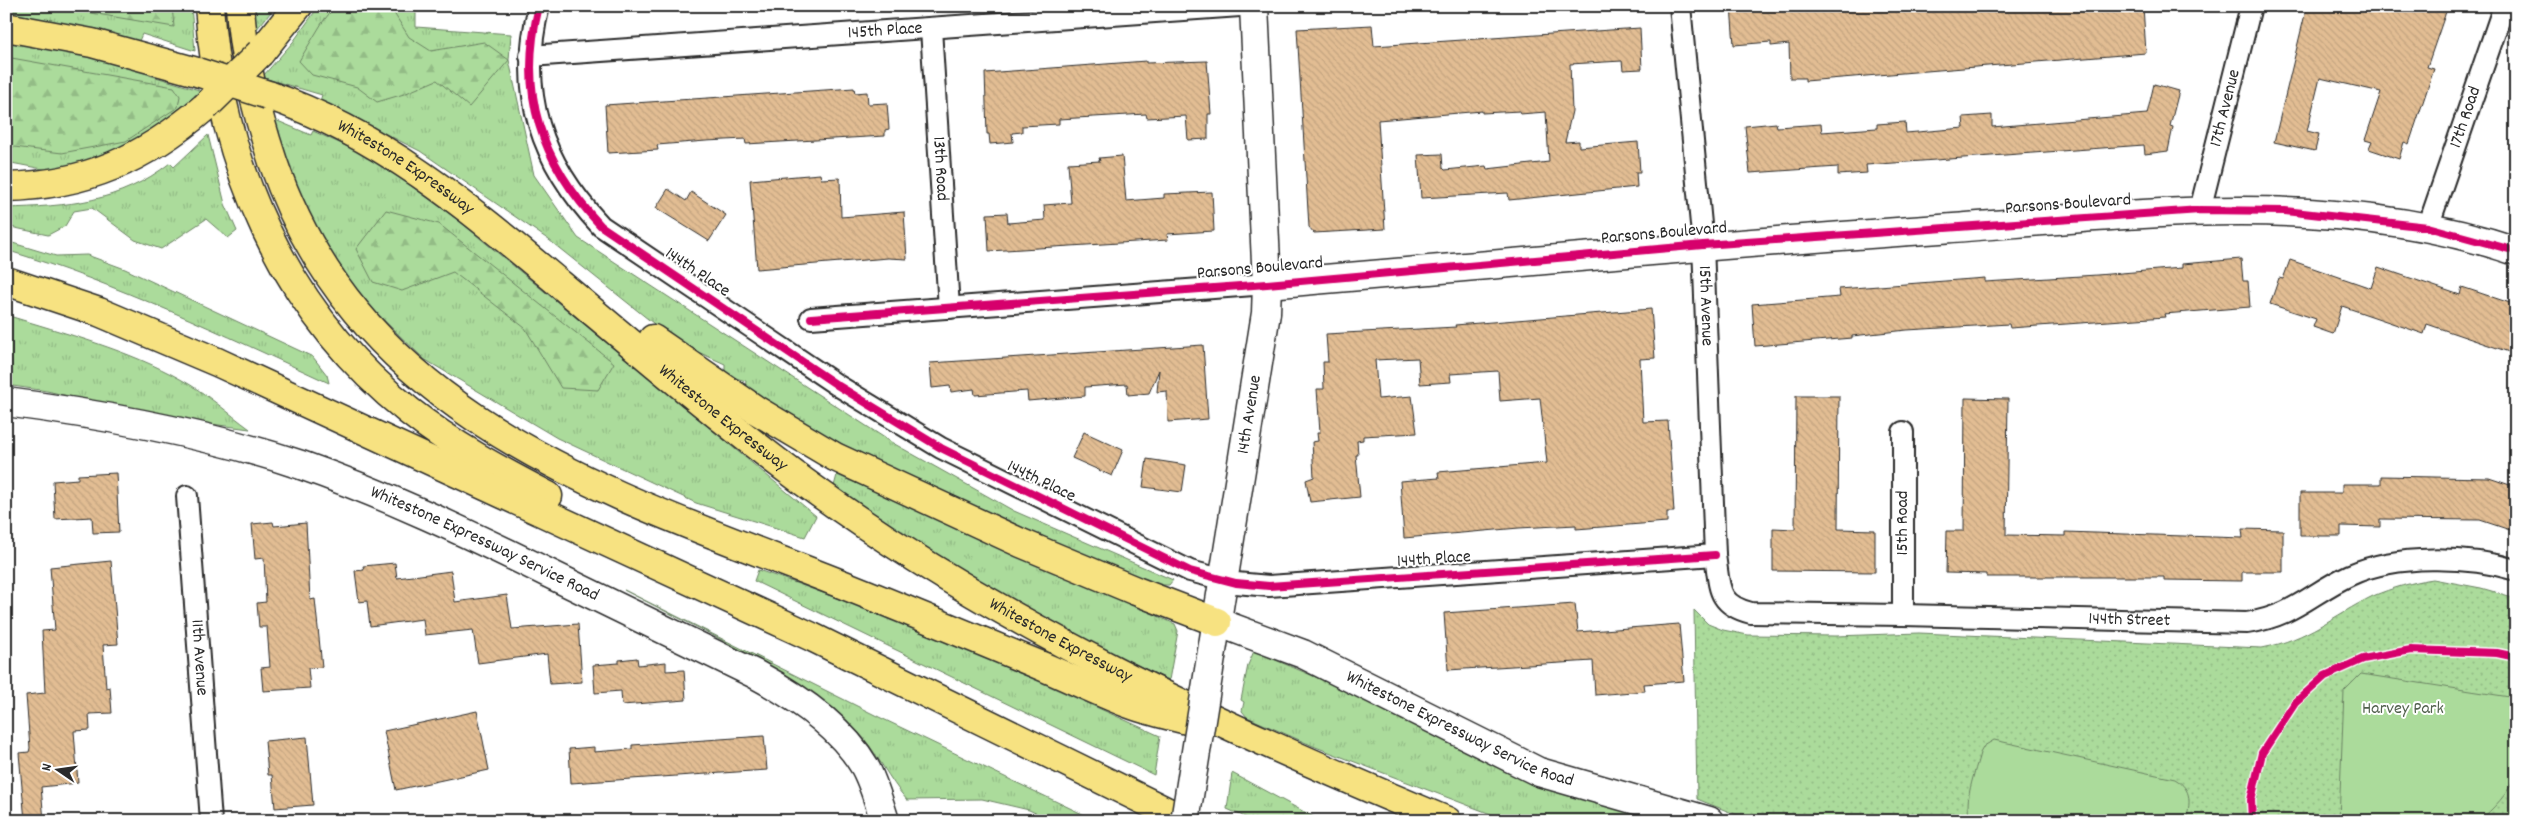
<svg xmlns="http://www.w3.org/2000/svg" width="2522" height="827" viewBox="0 0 2522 827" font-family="Dekko,sans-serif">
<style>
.grass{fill:url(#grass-tufts);stroke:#6b8363}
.forest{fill:url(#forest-firs);stroke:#6b8363}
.park{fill:url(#park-dots);stroke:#6b8363}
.pitch{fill:#abdb9b;stroke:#6b8363}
.building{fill:url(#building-back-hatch);stroke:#2b2b2b}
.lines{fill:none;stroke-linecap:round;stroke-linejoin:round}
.street-casing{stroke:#2b2b2b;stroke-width:24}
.secondary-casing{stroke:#2b2b2b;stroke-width:31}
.highway-casing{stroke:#2b2b2b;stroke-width:31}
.street{stroke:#fff;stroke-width:20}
.secondary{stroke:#fff;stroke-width:28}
.highway{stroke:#f7e281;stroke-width:28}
.secondary-bridge-casing{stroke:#2b2b2b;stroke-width:31;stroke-linecap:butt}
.highway-bridge-casing{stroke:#2b2b2b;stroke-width:31;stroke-linecap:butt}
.secondary-bridge{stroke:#fff;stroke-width:28}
.highway-bridge{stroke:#f7e281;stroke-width:28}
.cycleway-casing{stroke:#fff;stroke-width:11}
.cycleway{stroke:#d6006c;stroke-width:8}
.labels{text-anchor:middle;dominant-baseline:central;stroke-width:4;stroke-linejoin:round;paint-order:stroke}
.street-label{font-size:18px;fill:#2b2b2b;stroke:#fff}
.park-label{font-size:18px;fill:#51604d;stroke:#fff}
</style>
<defs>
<pattern id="grass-tufts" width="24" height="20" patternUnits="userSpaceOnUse" patternTransform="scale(1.25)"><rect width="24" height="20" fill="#abdb9b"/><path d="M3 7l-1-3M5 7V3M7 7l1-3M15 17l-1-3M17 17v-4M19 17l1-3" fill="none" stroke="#93bc86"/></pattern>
<pattern id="forest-firs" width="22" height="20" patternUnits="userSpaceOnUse" patternTransform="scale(1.25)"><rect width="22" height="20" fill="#abdb9b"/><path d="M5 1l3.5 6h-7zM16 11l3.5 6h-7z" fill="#93bc86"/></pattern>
<pattern id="park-dots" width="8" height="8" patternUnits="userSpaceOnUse" patternTransform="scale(1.25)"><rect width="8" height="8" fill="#abdb9b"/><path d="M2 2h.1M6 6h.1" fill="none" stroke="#93bc86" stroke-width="1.8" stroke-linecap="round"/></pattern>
<pattern id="building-back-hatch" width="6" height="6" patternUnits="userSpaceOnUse" patternTransform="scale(1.25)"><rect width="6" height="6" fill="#e2bd93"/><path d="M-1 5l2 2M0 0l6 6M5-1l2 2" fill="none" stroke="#c2a37f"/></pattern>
</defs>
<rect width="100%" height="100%" fill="#fff"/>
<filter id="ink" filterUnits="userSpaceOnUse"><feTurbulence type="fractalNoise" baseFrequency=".02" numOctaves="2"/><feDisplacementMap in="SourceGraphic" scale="10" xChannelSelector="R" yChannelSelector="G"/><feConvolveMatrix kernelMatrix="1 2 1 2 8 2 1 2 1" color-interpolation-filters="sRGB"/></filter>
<g filter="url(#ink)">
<path class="grass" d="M6,6H191L195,51L142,34L139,41L52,21L6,14Z
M255,6H276L256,30Z
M319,6H416V27L511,34L509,60L534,175L578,238L891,442L1014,511L1173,580L1169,585H1156C1016,526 879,464 744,395L746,381L725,375V364L678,343L549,240L420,151L320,101L322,95L264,78L263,76L293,42Z
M6,40L57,49L150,71L149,75L199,90L200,92L139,141L86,162L48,170L6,162Z
M273,119L311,135L313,131L355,150L392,172L458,220L816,516L805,537L696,503L557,438L424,359L342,280L293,181Z
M208,135L225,204L237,231L228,238L206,219L161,249L135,240L92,208L74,211L65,226L48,235L6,226V208C68,206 119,203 170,163L174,167Z
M6,241L56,256L87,255L125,269L313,357L327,375L329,383C223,334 118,284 6,250Z
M6,315C64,333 129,350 182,380C206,393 228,413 250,429L156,417L47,391L6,385Z
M837,475L1068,575L1175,624L1178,631L1169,680L1054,626L961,571L833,490Z
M758,570C895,616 1028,676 1160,736L1154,775L754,581Z
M624,590L879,717L1097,821H1053L1029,810L982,799L907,800C889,780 875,749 858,732C792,669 704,632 624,590Z
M1254,651L1657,821H1509L1313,746L1247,717L1242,711L1244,702L1241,700L1248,665Z
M1232,773L1321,821H1254L1227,809Z"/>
<path class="forest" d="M50,6H172L174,27Z
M335,6H392V10L409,37L431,51L484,42L509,60L469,107L437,80L404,94L377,102L357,87L312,75L299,61L322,23Z
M6,57L174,87L180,96L178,107L126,141L62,153L6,146Z
M386,210L439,224L614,363L598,390L561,388L525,328L453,272L402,291L373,282L356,249Z"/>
<path class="park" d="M2433,579L2481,588L2516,598V821H1752L1697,799L1694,610L1708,624L1723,630L1748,635L1836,636L1919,633L2262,648C2309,639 2332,616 2373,596C2392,588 2413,582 2433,579Z"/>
<path class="pitch" d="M2361,674L2516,698C2516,715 2519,762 2515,776C2510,792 2492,810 2479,821H2339L2344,691Z
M1994,740L2175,779C2193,790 2190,803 2186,821H1972C1961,806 1976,770 1980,753L1984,746Z"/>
<path class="building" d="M1731,6H2143L2146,53L1805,81V78H1790L1789,44L1771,46V42L1734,45Z
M2307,6H2448L2427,67L2434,69L2409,144L2404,142L2399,159L2369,149L2372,142L2365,140L2381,92L2320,78L2307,131L2319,134L2315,151L2274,142Z
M1372,25L1374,46L1640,28L1642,69L1623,70L1622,61L1570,64L1572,111L1565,142L1579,141V147L1638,142L1640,172H1636L1637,187L1509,200L1508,193L1421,198L1418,155L1442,154L1443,168L1445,170L1486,166L1487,169L1549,162L1546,112L1520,114V111L1482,113V111L1378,120L1385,229L1314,233L1309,227L1297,29Z
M1146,61V63L1207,61L1211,114H1208V139L1188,140L1186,116L1147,118L1146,114L1059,119V124L1022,126V132L1012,133L1013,142L990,144L989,134H987L985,73Z
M2154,84L2179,91L2170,126L2173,127L2168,151L2145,154L2144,145L1866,165L1867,173L1838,175V167L1750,173L1745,126L1776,123L1777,127L1821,124L1822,132L1877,128V124L1905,122L1906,133L1964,128L1963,117L1992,115V127L2147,114Z
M854,88L855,93L867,92L868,104L887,103L889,129L885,130V136L746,144L745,139L706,141L657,145L658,150L608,153L605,105Z
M1122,156L1126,201L1164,198V194L1212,192L1214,231L1167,234L1168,240L989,251L987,214L1007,213L1008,223L1045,220L1044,205L1071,203L1068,163L1100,161L1099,158Z
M820,174L821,179L840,178L841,217L904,212L907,259L888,258L757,269L750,180Z
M668,189L686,201L691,192L726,215L709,241L656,208Z
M2241,259L2243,281H2248L2250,307L2164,314L2165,317L2010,328L2009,324L1907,330L1852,336V338L1755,346L1752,304L1840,297L1839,289L1985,278V282L2097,275L2182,268V264Z
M2290,260L2371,288L2378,267L2460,295L2462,287L2516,305V332L2509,352L2427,324L2424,334L2342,306L2333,334L2313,327L2316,319L2270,304L2279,278L2283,279Z
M1651,309L1655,358L1640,359L1643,422L1668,421L1674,512H1667V522L1576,529V525L1519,528L1404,538L1400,481L1439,478L1438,472L1547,463L1540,398L1500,401L1498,371L1450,374L1451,382L1420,384L1418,358L1375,360L1378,399L1412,396L1417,433L1363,436V440L1357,441L1358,455H1356L1360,497L1310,502L1306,480L1314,477L1312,442L1318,441L1317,433H1320L1317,389H1324L1323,362H1328L1326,334L1456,327L1455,325Z
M1203,345L1208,419L1168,422L1167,391L1157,392L1159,370L1149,393L1128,395L1127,384L1085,387V396L1028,401L1027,391L975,395L974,389L951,392L950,386L932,388L930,363Z
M1796,396H1839L1838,529L1875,530V572L1773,571V528L1795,529Z
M1965,398L2008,399L2006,535L2065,536V532L2243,538L2242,529L2283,530V572H2242V581L2164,580V577H1987V574L1946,573L1947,531H1964Z
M1084,432L1123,450L1112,476L1072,458Z
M1147,459L1186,465L1182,492L1143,487Z
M116,473L119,532L93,533L92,517L55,519L53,481L78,479V475Z
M2381,476L2489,478L2516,487V532L2480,520L2380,519V527L2341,526V536H2300V493H2342V484H2381Z
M273,522L274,526L306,523L310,600L315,599L322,667L308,668L310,688L263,691L261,668L270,667L267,627H259L257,603L266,602L264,558L255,559L252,524Z
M111,561L118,644L103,645L106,688L110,687L112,713L89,714L90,730L74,731L78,783L41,787L44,821H25L19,753L29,752L30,748L26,695L45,693L42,631L55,630L50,567Z
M395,563L397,578L451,571L455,602L507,595L512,629L578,624L582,682L550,684L547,654L478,663L473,630L425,635L423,619L370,626L367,601L359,602L355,571L364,570L363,566Z
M1575,604L1578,632L1679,624L1684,681L1644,684L1645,691L1595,695L1593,661L1448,670L1444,613Z
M637,658L638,665L666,662V671L684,670L686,700L622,705L621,691L595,693L593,665L619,663V660Z
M477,711L489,770L396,790L384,731Z
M764,736L767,770L571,783L569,749L594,747V752L632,749V745Z
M307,737L313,805L275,808L272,775H268L265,741Z"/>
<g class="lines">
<defs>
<g id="street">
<path d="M539,6C517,94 541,162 601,226L837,385L941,448L1190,571L1236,583L1269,586L1715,555"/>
<path id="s1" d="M1680,6L1703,245L1715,555C1720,587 1716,604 1751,613L1903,615L2247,623C2294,616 2311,593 2350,575C2396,554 2468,556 2516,570"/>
<path id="s2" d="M931,29L949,308"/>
<path id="s3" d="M530,56L1240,6"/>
<path id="s4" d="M2200,210L2251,6"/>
<path id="s5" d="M2428,227L2504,6"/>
<path d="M811,318L1267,284"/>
<path d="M1903,432V615"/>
<path id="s6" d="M187,496L211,821"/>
</g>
<g id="secondary">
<path d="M1267,284C1492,265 1716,244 1940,229C2132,215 2330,188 2516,251"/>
<path id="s7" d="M6,402C106,415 206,433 301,465C387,495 467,533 548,573C617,606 686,640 755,674C796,696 841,726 865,767C874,784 879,803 885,821"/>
<path id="s8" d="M1217,622L1303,654L1539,772L1709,821"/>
<path id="s9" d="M1205,695L1266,313L1267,284L1254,6"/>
</g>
<g id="highway">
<path d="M209,6C220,163 284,312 409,411C452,445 500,471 548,496"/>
<path d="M240,6C243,60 256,111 273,162C363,424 617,495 849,587C914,613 979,640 1044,667C1072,679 1099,692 1127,703C1148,711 1172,716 1194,722"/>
<path d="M6,27L92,43L197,72"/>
<path d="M260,53L298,6"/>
<path id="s10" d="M268,95C383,135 468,207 560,284C640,351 720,420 804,482C1000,626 1224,728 1447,821"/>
<path d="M6,187C87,185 144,159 205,107"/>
<path d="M6,281L99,312L217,362L812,637L1186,821"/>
<path d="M653,339L756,410L835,457L1021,543L1136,591L1217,622"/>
</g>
</defs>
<use href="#street" class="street-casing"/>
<use href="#secondary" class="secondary-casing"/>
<use href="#highway" class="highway-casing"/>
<use href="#street" class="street"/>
<use href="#secondary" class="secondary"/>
<use href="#highway" class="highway"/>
<defs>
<path id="secondary-bridge" d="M1185,821L1205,695"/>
<path id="highway-bridge" d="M197,72L268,95
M205,107L260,53"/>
</defs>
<use href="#secondary-bridge" class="secondary-bridge-casing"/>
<use href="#highway-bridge" class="highway-bridge-casing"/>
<use href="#secondary-bridge" class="secondary-bridge"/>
<use href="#highway-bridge" class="highway-bridge"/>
<defs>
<path id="cycleway" d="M539,6C517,94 541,162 601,226L837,385L941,448L1190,571L1236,583L1269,586L1715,555
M811,318L1267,284L1703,245L2200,210L2285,211L2428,227L2516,251
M2252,821L2251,800L2262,753L2295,703L2325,676L2363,659L2411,650L2497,653L2516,657"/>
</defs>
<use href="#cycleway" class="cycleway-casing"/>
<use href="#cycleway" class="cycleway"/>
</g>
</g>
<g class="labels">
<g class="street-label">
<text stroke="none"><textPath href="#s3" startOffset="356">145th Place</textPath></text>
<text stroke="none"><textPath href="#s4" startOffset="105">17th Avenue</textPath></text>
<text stroke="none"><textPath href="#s5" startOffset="116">17th Road</textPath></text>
<text stroke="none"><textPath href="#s2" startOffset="140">13th Road</textPath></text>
<text stroke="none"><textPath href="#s10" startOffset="156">Whitestone Expressway</textPath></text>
<text transform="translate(2068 205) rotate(-4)">Parsons Boulevard</text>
<text transform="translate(1664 234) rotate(-5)">Parsons Boulevard</text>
<text transform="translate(1260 269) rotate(-5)">Parsons Boulevard</text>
<text transform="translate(697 273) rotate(34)">144th Place</text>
<text stroke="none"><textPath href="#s1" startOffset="301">15th Avenue</textPath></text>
<text stroke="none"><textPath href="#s9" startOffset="284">14th Avenue</textPath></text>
<text stroke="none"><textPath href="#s10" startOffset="561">Whitestone Expressway</textPath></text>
<text transform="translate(1041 482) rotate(26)">144th Place</text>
<text transform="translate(1903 523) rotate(-90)">15th Road</text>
<text stroke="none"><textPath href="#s7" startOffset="502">Whitestone Expressway Service Road</textPath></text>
<text transform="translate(1434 560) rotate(-4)">144th Place</text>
<text stroke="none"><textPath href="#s1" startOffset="1004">144th Street</textPath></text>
<text stroke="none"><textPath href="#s10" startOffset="966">Whitestone Expressway</textPath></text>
<text stroke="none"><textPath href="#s6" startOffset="162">11th Avenue</textPath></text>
<text stroke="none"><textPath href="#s8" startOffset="266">Whitestone Expressway Service Road</textPath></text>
</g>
<g class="park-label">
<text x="2403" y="709">Harvey Park</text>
</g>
</g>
<rect width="2522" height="827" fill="none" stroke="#fff" stroke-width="25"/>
<rect x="12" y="12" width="2497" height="802" fill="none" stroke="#2b2b2b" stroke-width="2" filter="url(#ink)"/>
<g transform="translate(58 770) rotate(283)" stroke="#ffffff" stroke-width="4" paint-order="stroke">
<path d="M0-4L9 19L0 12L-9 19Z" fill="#2b2b2b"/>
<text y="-8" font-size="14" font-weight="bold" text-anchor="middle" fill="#2b2b2b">N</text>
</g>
</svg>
